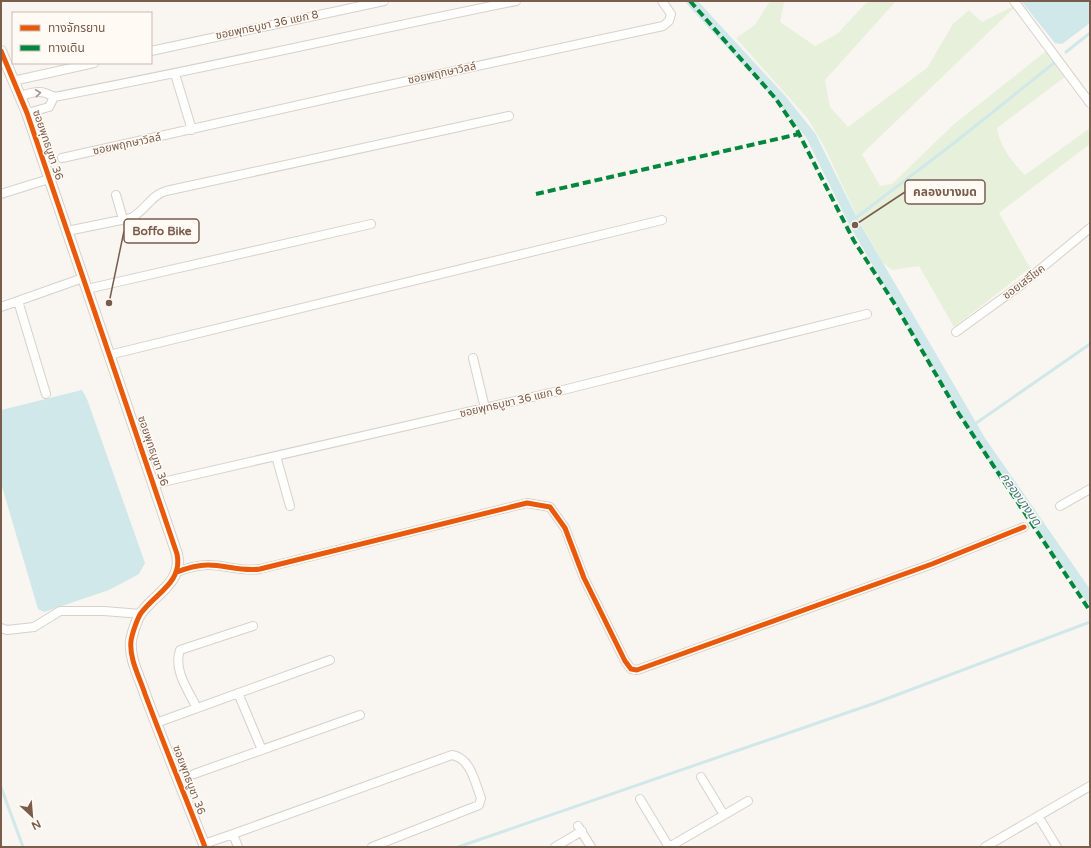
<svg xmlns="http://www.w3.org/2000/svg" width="1091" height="848" viewBox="0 0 1091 848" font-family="'Varela Round','Noto Sans Thai',sans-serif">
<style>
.green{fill:#e7f0db}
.water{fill:#d0e8ea}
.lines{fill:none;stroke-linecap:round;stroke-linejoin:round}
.stream{stroke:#d0e8ea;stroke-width:3}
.canal{stroke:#d0e8ea;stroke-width:10}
.minor-casing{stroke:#d7d1cb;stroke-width:10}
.tertiary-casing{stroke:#d7d1cb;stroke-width:12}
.minor{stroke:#fefefd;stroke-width:8}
.tertiary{stroke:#fefefd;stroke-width:10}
.quiet{stroke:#00873e;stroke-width:4;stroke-dasharray:8 4;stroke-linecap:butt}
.cycleway-casing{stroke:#fffaf3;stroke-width:8}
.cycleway{stroke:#e8590c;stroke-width:5}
.oneway{stroke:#a8958b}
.labels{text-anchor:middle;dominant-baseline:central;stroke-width:3;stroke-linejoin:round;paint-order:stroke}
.street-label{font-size:11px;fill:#7a5c4d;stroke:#fffaf3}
.water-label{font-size:12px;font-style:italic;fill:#437c86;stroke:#fffaf3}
.leader{fill:none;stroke:#7a5c4d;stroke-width:1.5}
.callout-dot{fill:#7a5c4d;stroke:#fffaf3;stroke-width:1.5}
.callout{fill:#fffaf3;stroke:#7a5c4d;stroke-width:1.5}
.callout-label{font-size:12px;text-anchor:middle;font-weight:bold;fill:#7a5c4d}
</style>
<rect width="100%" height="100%" fill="#f9f5f0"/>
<path class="green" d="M770,1H786L784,3L780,22L815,46L837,34L868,1H896L825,80L830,107L848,127L927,68L953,24L969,10L982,22L1018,4L862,154L880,186L892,184L953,125L1050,48L1070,73L997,128C1000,147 1012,162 1025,175L1090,128V144L999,213L1030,268L954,327L919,266L892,270L883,263L858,219L824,146L808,119L736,38L755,25Z"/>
<path class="water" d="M1021,1H1090V23L1062,44L1055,43Z
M82,390L87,399L145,563L139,574L109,590L44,612L38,609L1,483V410Z"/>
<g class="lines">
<path class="stream" d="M1066,52L1090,33
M853,220L954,143L1054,63
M972,426L1090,344
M1,787L23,847
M458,847L878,702L1090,622"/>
<path class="canal" d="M691,1L783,101L811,136L855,225L981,441L1090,598"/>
<defs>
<path id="minor" d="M1014,1L1090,103
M151,51L384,1
M175,74L192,130
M13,81L94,63
M20,96C34,92 41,89 54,97C209,68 362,32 516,1
M27,113L49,107L54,97
M62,158L366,90L663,26L669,21L671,14L662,1
M1,194L49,179
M116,195L123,219
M67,231L131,218C145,211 151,195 166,191L509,116
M87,289L371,224
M18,301L46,394
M1,307L83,278
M956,332L1021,285L1090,228
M109,355L662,220
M473,358L485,408
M276,456L290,506
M154,484L567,389L867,314
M1060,506L1090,489
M177,572C187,568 197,565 208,565C225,565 242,572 260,569L527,503L550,507L565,528L584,578L625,661L631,669L637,670L932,564L1024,527
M1,628L7,630L34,627L60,611H104L141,614
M238,693L262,750
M197,708C188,690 173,670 180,650L253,626
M156,723L330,660
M194,774L360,715
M701,777L724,815
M640,799L669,847
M1038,816L1057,847
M578,826L591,847
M204,844L233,834
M238,847L233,834L452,755C471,758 475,783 481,798L479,805L372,847
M555,847L582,831
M669,847L748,801
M985,847L1090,786"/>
<path id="tertiary" d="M1,51L27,113L177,554C183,582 156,593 141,613C137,619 132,634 131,641C129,659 140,678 145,694C164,745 185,796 205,847"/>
</defs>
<use href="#minor" class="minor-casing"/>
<use href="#tertiary" class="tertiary-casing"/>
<use href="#minor" class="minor"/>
<use href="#tertiary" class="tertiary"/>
<path class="quiet" d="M690,1L776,99L797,130L854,241L896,306L959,414L1090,611
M536,194L799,134"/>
<defs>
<path id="cycleway" d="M1,51L27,113L177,554C183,582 156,593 141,613C137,619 132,634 131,641C129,659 140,678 145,694C164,745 185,796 205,847
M177,572C187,568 197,565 208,565C225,565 242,572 260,569L527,503L550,507L565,528L584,578L625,661L631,669L637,670L932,564L1024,527"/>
</defs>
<use href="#cycleway" class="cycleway-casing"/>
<use href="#cycleway" class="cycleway"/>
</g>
<defs><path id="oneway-chevron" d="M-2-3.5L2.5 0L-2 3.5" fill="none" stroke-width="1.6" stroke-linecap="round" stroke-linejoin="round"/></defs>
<use class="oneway" href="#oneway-chevron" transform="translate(38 93) rotate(-6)"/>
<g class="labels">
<g class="street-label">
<text transform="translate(267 25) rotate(-12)">ซอยพุทธบูชา 36 แยก 8</text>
<text transform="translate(442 73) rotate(-12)">ซอยพฤกษาวิลล์</text>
<text transform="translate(127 144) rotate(-12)">ซอยพฤกษาวิลล์</text>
<text transform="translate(48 145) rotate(71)">ซอยพุทธบูชา 36</text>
<text transform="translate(1024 282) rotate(-37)">ซอยเสรีโชค</text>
<text transform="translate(511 402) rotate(-13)">ซอยพุทธบูชา 36 แยก 6</text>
<text transform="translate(153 451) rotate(71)">ซอยพุทธบูชา 36</text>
<text transform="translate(189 780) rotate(69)">ซอยพุทธบูชา 36</text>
</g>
<g class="water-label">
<text transform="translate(1021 499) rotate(55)">คลองบางมด</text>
</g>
</g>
<path class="leader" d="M855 225L905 192M109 303L124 231"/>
<g class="callout-dot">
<circle cx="855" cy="225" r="4"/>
<circle cx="109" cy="303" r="4"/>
</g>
<g class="callout">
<rect x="905" y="180" width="80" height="24" rx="4"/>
<rect x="124" y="219" width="75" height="24" rx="4"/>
</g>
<g class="callout-label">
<text x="945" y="196">คลองบางมด</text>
<text x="162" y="235">Boffo Bike</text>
</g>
<rect width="1091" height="848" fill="none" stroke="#7a5c4d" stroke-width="4"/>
<rect x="12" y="12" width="140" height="52" fill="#fffaf3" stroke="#cabbb1"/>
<rect x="20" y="25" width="20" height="6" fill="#e8590c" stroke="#cabbb1"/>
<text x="48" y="32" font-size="12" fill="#7a5c4d">ทางจักรยาน</text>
<rect x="20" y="45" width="20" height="6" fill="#00873e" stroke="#cabbb1"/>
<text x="48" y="52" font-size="12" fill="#7a5c4d">ทางเดิน</text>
<g transform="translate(32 816) rotate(154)" stroke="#fffaf3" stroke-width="3" paint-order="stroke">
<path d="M0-3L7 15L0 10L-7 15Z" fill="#7a5c4d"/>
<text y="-6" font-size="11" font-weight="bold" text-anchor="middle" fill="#7a5c4d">N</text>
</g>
</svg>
